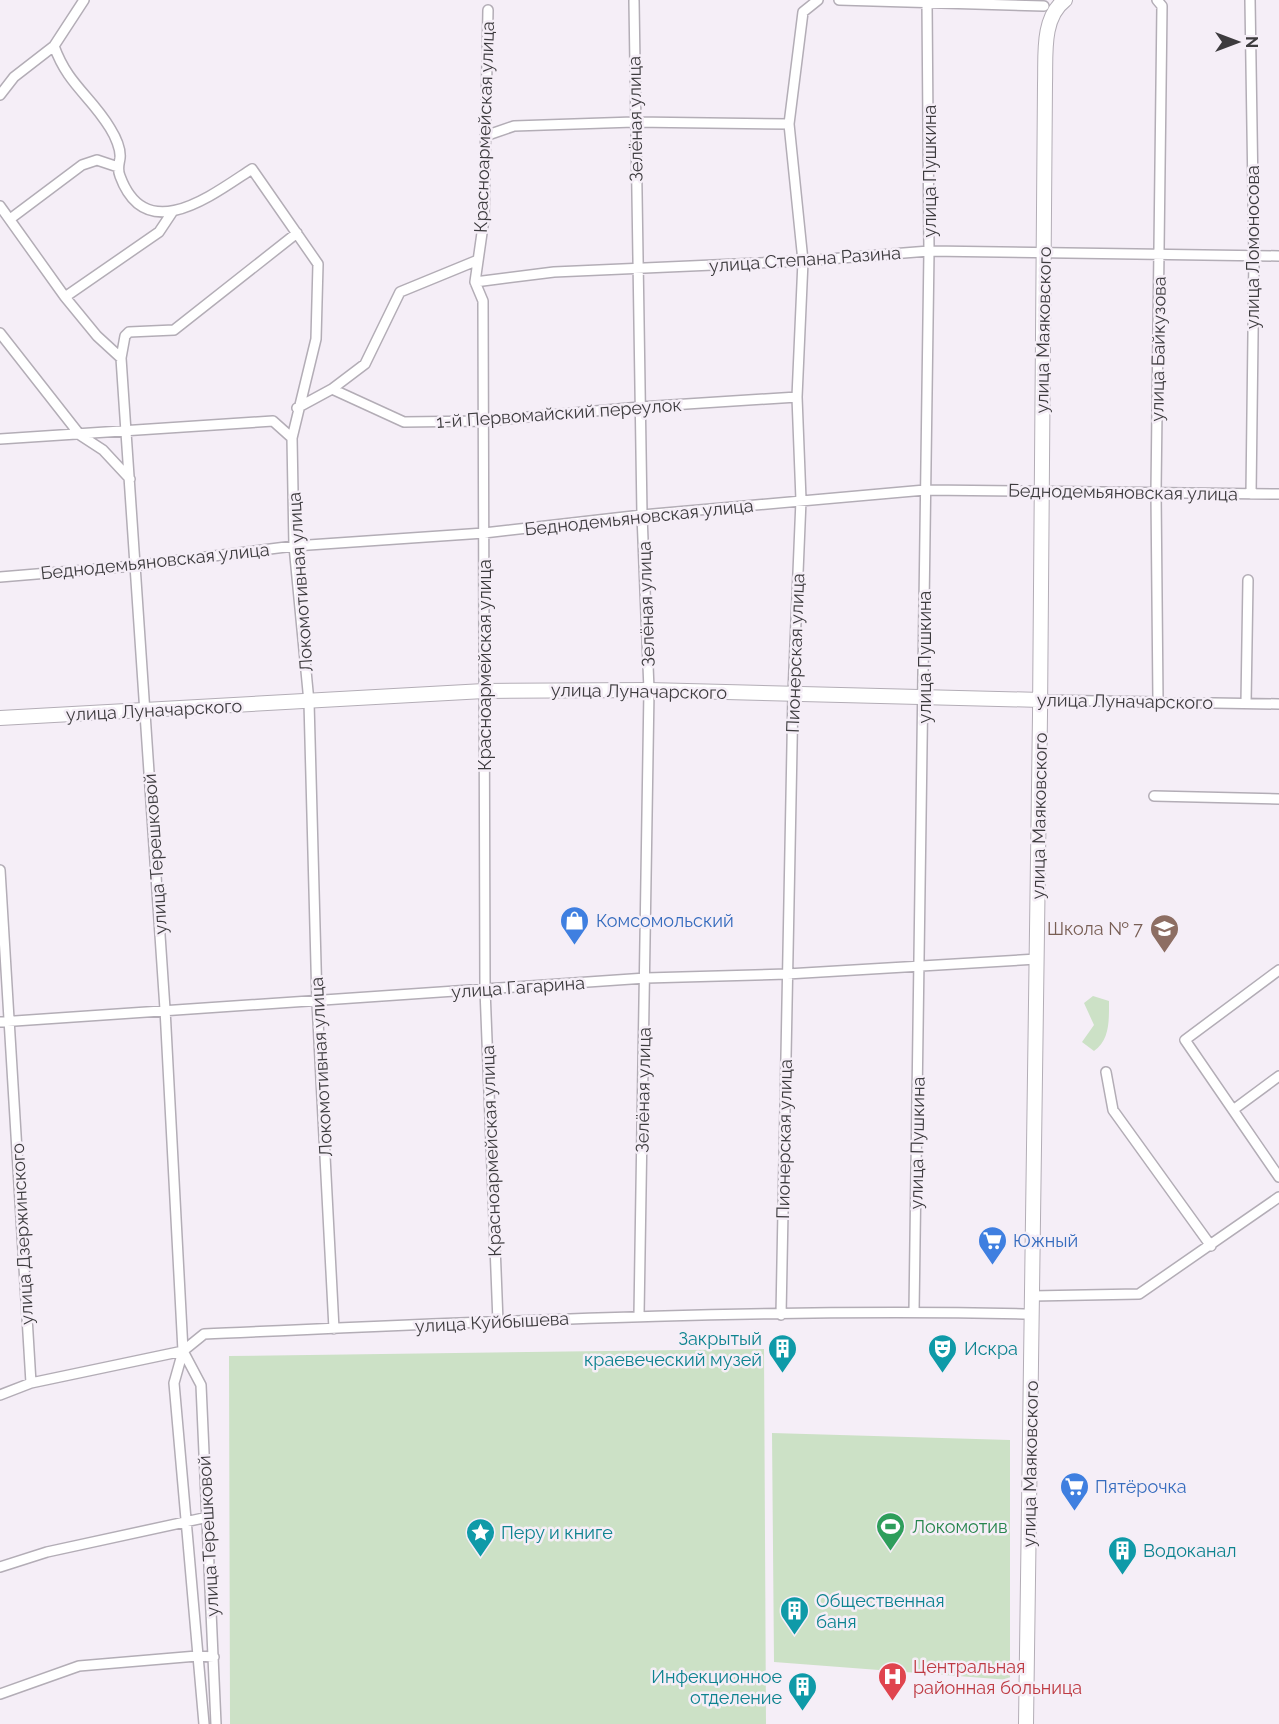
<svg xmlns="http://www.w3.org/2000/svg" width="1279" height="1724" viewBox="0 0 1279 1724" font-family="Raleway,sans-serif">
<style>
.green{fill:#cce1c6}
.lines{fill:none;stroke-linecap:round;stroke-linejoin:round}
.street-casing{stroke:#b3adb6;stroke-width:12}
.secondary-casing{stroke:#b3adb6;stroke-width:16}
.street{stroke:#fff;stroke-width:9}
.secondary{stroke:#fff;stroke-width:14}
.labels{text-anchor:middle;dominant-baseline:central;stroke-width:5;stroke-linejoin:round;paint-order:stroke}
.street-label{font-size:18px;fill:#3d3b3e;stroke:#f5eef7}
.shop-label{font-size:18px;fill:#366cbe;stroke:#f5eef7;text-anchor:start}
.education-label{font-size:18px;fill:#785e54;stroke:#f5eef7;text-anchor:end}
.culture-label{font-size:18px;fill:#0d838f;stroke:#f5eef7;text-anchor:start}
.leisure-label{font-size:18px;fill:#27864d;stroke:#f5eef7;text-anchor:start}
.health-label{font-size:18px;fill:#be3a42;stroke:#f5eef7;text-anchor:start}
</style>
<rect width="100%" height="100%" fill="#f5eef7"/>
<path class="green" d="M1093,996L1109,1001C1109,1020 1110,1040 1094,1051L1082,1042L1094,1025L1084,1003Z
M764,1349L766,1724H230L229,1356Z
M772,1433L1010,1440V1680L774,1662Z"/>
<g class="lines">
<defs>
<path id="street" d="M839,0L1044,6
M1157,0L1162,6L1156,492L1158,701
M1250,0L1254,256L1251,494
M634,1L642,515L649,690L639,1315
M488,10L484,219L475,282L483,301L485,989L498,1322
M54,46C68,85 90,95 110,128C115,136 121,149 120,158C119,165 117,169 120,176C146,247 212,195 252,169L318,264L316,339L292,438L294,546L309,702L317,1002L334,1329
M0,95L14,77L54,46L84,0
M485,136L514,126L634,122L789,124
M0,206L65,297
M10,219L82,165L97,160L118,167
M475,282L554,272L803,261L929,251L1279,256
M0,333L80,435L103,450L130,479
M121,358L97,336L65,297L159,232L173,211
M332,389L365,364L400,292L478,260
M297,408L332,389L404,422L484,421L640,407L797,397
M0,439L273,421L292,438
M0,577L133,566L294,546L484,533L642,515L925,490L1279,494
M1041,700L1279,704
M1246,703L1248,580
M1154,796L1279,799
M0,870L31,1383
M1279,970L1185,1040L1279,1177
M0,1022L646,978L787,974L1037,959
M1106,1072L1113,1110L1211,1246
M1233,1110L1279,1076
M1032,1296L1139,1294L1279,1197
M914,1312L929,251L927,3
M781,1315L793,694L801,500L797,397L803,261L789,124L803,12L818,0
M183,1351L201,1385L216,1724
M0,1395L31,1383L183,1351L204,1334C480,1322 756,1308 1031,1314
M0,1567L47,1552L208,1517
M0,1694L79,1666L197,1656L214,1657
M204,1724L174,1383L183,1351L165,1009L121,358L125,336L129,332L174,330L297,233"/>
<path id="secondary" d="M0,718L484,691L649,690L1041,700
M1026,1724L1040,715L1045,84C1046,57 1041,18 1065,0"/>
</defs>
<use href="#street" class="street-casing"/>
<use href="#secondary" class="secondary-casing"/>
<use href="#street" class="street"/>
<use href="#secondary" class="secondary"/>
</g>
<defs>
<symbol id="shop-pin" viewBox="-11 -11 22 30"><path d="M0 17L-7.5 6A9.5 9.5 0 1 1 7.5 6Z" fill="#3f7fe0" stroke="#f5eef7"/><path d="M-5-2.5h2.3a2.7 3.5 0 0 1 5.4 0H5L5.5 6h-11ZM-1.5-2.5h3a1.5 2.3 0 0 0-3 0Z" fill="#fff"/></symbol>
<symbol id="school-pin" viewBox="-11 -11 22 30"><path d="M0 17L-7.5 6A9.5 9.5 0 1 1 7.5 6Z" fill="#8d6e63" stroke="#f5eef7"/><path d="M0-5L7-2L0 1L-7-2ZM-4 1L0 2.5L4 1V4Q0 6-4 4Z" fill="#fff"/></symbol>
<symbol id="supermarket-pin" viewBox="-11 -11 22 30"><path d="M0 17L-7.5 6A9.5 9.5 0 1 1 7.5 6Z" fill="#3f7fe0" stroke="#f5eef7"/><path d="M-6-5.5h2.5l.6 2H6L4.5 2H-2.5L-4.4-4H-6ZM-1.5 3.2a1.3 1.3 0 1 0 .1 0ZM3 3.2a1.3 1.3 0 1 0 .1 0Z" fill="#fff"/></symbol>
<symbol id="building-pin" viewBox="-11 -11 22 30"><path d="M0 17L-7.5 6A9.5 9.5 0 1 1 7.5 6Z" fill="#0f9aa8" stroke="#f5eef7"/><path d="M-4-6H4V6H1V3H-1V6H-4ZM-2.5-4.3h1.7v1.8h-1.7ZM.8-4.3h1.7v1.8H.8ZM-2.5-1h1.7V.8h-1.7ZM.8-1h1.7V.8H.8Z" fill="#fff"/></symbol>
<symbol id="theatre-pin" viewBox="-11 -11 22 30"><path d="M0 17L-7.5 6A9.5 9.5 0 1 1 7.5 6Z" fill="#0f9aa8" stroke="#f5eef7"/><path d="M-5-5.5Q0-4 5-5.5V0Q5 5 0 6Q-5 5-5 0ZM-3.3-2.5H-1v1.5H-3.3ZM1-2.5H3.3v1.5H1ZM-2.8 1Q0 5.5 2.8 1Z" fill="#fff"/></symbol>
<symbol id="stadium-pin" viewBox="-11 -11 22 30"><path d="M0 17L-7.5 6A9.5 9.5 0 1 1 7.5 6Z" fill="#2e9e5b" stroke="#f5eef7"/><path d="M0-5a6.5 5 0 1 0 0 10a6.5 5 0 1 0 0-10ZM-3.5-1.8h7v3.6h-7Z" fill="#fff"/></symbol>
<symbol id="sight-pin" viewBox="-11 -11 22 30"><path d="M0 17L-7.5 6A9.5 9.5 0 1 1 7.5 6Z" fill="#0f9aa8" stroke="#f5eef7"/><path d="M0-6L1.8-2.2L6-1.7L2.9 1.2L3.7 5.4L0 3.3L-3.7 5.4L-2.9 1.2L-6-1.7L-1.8-2.2Z" fill="#fff"/></symbol>
<symbol id="hospital-pin" viewBox="-11 -11 22 30"><path d="M0 17L-7.5 6A9.5 9.5 0 1 1 7.5 6Z" fill="#e0444e" stroke="#f5eef7"/><path d="M-5-5h3v3.5h4V-5h3V5h-3V1.5h-4V5h-3Z" fill="#fff"/></symbol>
</defs>
<g fill-rule="evenodd">
<use href="#shop-pin" x="558" y="904" width="33" height="45"/>
<use href="#school-pin" x="1148" y="912" width="33" height="45"/>
<use href="#supermarket-pin" x="976" y="1224" width="33" height="45"/>
<use href="#building-pin" x="766" y="1332" width="33" height="45"/>
<use href="#theatre-pin" x="926" y="1332" width="33" height="45"/>
<use href="#supermarket-pin" x="1058" y="1470" width="33" height="45"/>
<use href="#stadium-pin" x="874" y="1510" width="33" height="45"/>
<use href="#sight-pin" x="464" y="1516" width="33" height="45"/>
<use href="#building-pin" x="1106" y="1534" width="33" height="45"/>
<use href="#building-pin" x="778" y="1594" width="33" height="45"/>
<use href="#hospital-pin" x="876" y="1660" width="33" height="45"/>
<use href="#building-pin" x="786" y="1670" width="33" height="45"/>
</g>
<g class="labels">
<g class="street-label">
<text transform="translate(635 119) rotate(-91)">Зелёная улица</text>
<text transform="translate(484 127) rotate(-88)">Красноармейская улица</text>
<text transform="translate(929 171) rotate(-90)">улица Пушкина</text>
<text transform="translate(1252 247) rotate(-90)">улица Ломоносова</text>
<text transform="translate(805 259) rotate(-4)">улица Степана Разина</text>
<text transform="translate(1043 330) rotate(-89)">улица Маяковского</text>
<text transform="translate(1158 349) rotate(-89)">улица Байкузова</text>
<text transform="translate(559 413) rotate(-4)">1-й Первомайский переулок</text>
<text transform="translate(1123 492) rotate(1)">Беднодемьяновская улица</text>
<text transform="translate(639 517) rotate(-6)">Беднодемьяновская улица</text>
<text transform="translate(155 561) rotate(-6)">Беднодемьяновская улица</text>
<text transform="translate(300 582) rotate(-94)">Локомотивная улица</text>
<text transform="translate(646 604) rotate(-92)">Зелёная улица</text>
<text transform="translate(795 653) rotate(-88)">Пионерская улица</text>
<text transform="translate(924 657) rotate(-90)">улица Пушкина</text>
<text transform="translate(484 665) rotate(-90)">Красноармейская улица</text>
<text transform="translate(639 691) rotate(1)">улица Луначарского</text>
<text transform="translate(1125 701) rotate(1)">улица Луначарского</text>
<text transform="translate(154 710) rotate(-3)">улица Луначарского</text>
<text transform="translate(1039 816) rotate(-89)">улица Маяковского</text>
<text transform="translate(155 854) rotate(-94)">улица Терешковой</text>
<text transform="translate(518 987) rotate(-4)">улица Гагарина</text>
<text transform="translate(321 1067) rotate(-93)">Локомотивная улица</text>
<text transform="translate(643 1090) rotate(-89)">Зелёная улица</text>
<text transform="translate(784 1139) rotate(-89)">Пионерская улица</text>
<text transform="translate(917 1143) rotate(-89)">улица Пушкина</text>
<text transform="translate(491 1151) rotate(-92)">Красноармейская улица</text>
<text transform="translate(22 1234) rotate(-93)">улица Дзержинского</text>
<text transform="translate(492 1322) rotate(-3)">улица Куйбышева</text>
<text transform="translate(1030 1464) rotate(-89)">улица Маяковского</text>
<text transform="translate(208 1536) rotate(-93)">улица Терешковой</text>
</g>
<g class="shop-label">
<text x="596" y="920">Комсомольский</text>
<text x="1013" y="1240">Южный</text>
<text x="1095" y="1486">Пятёрочка</text>
</g>
<g class="education-label">
<text x="1143" y="928">Школа № 7</text>
</g>
<g class="culture-label">
<text x="762" y="1338" text-anchor="end">Закрытый<tspan x="762" dy="21">краевеческий музей</tspan></text>
<text x="964" y="1348">Искра</text>
<text x="501" y="1532">Перу и книге</text>
<text x="1143" y="1550">Водоканал</text>
<text x="816" y="1600">Общественная<tspan x="816" dy="21">баня</tspan></text>
<text x="782" y="1676" text-anchor="end">Инфекционное<tspan x="782" dy="21">отделение</tspan></text>
</g>
<g class="leisure-label">
<text x="912" y="1526">Локомотив</text>
</g>
<g class="health-label">
<text x="913" y="1666">Центральная<tspan x="913" dy="21">районная больница</tspan></text>
</g>
</g>
<g transform="translate(1237 42) rotate(90)" stroke="#f5eef7" stroke-width="4.5" paint-order="stroke">
<path d="M0-4.5L10 22L0 15L-10 22Z" fill="#3d3b3e"/>
<text y="-9" font-size="16" font-weight="bold" text-anchor="middle" fill="#3d3b3e">N</text>
</g>
</svg>
